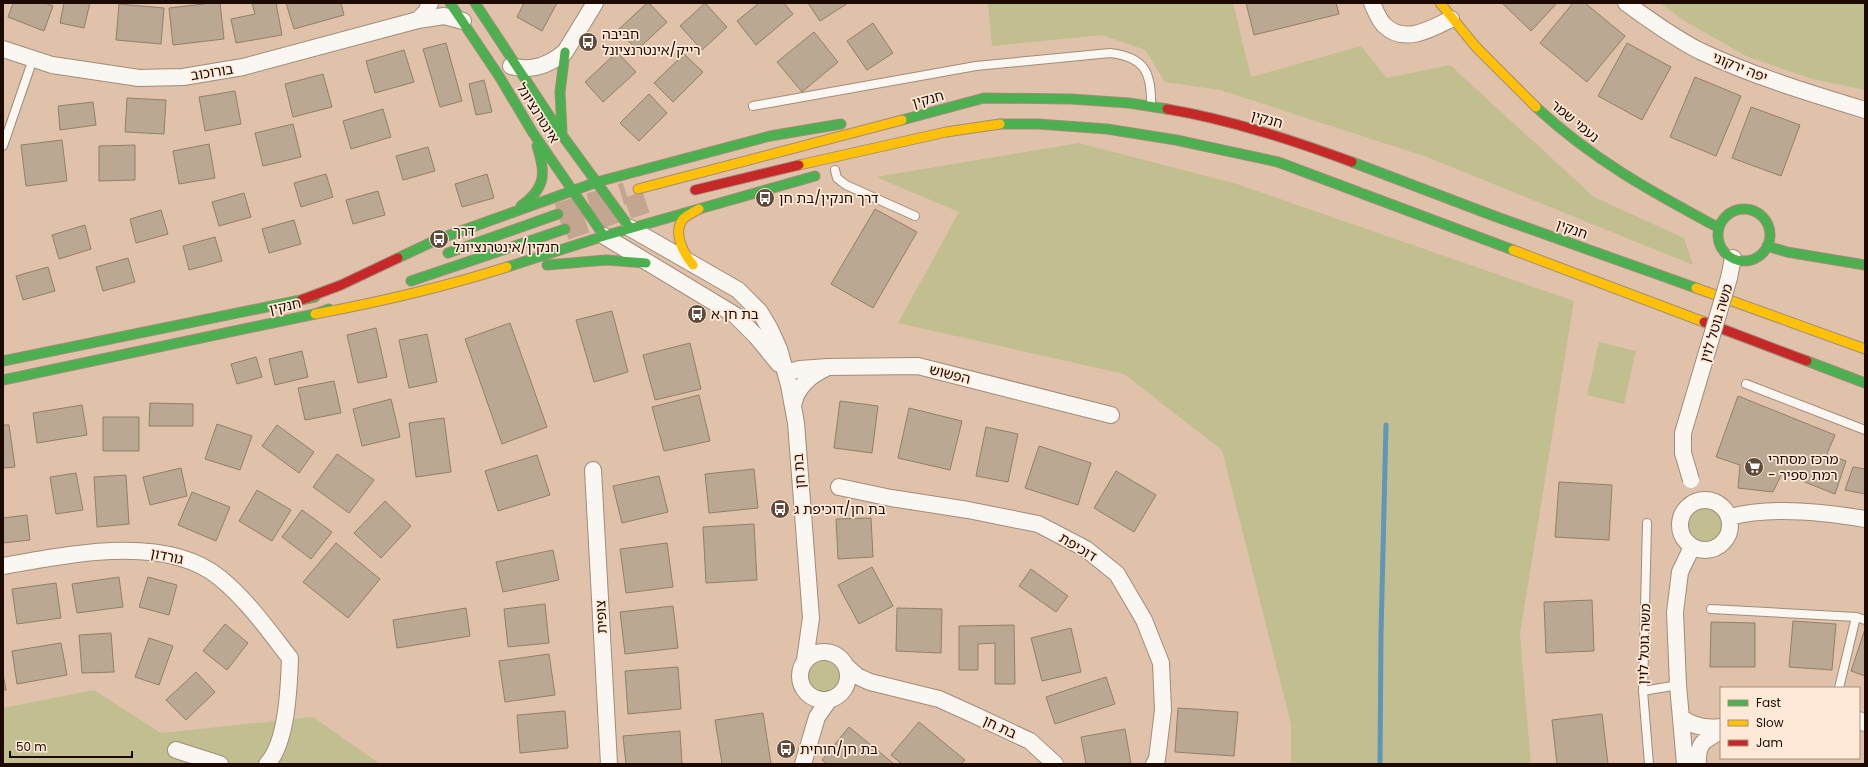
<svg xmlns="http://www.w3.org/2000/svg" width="1868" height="767" viewBox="0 0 1868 767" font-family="Poppins,'Noto Sans Hebrew',sans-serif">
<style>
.green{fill:#c1bf90}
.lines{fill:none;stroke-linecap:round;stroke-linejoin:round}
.stream{stroke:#6196b6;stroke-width:5}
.building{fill:#bba892;stroke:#927f68}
.secondary-tunnel{stroke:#c2a690;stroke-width:22;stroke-dasharray:22 11;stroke-linecap:butt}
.lane-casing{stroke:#a18c78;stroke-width:10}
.street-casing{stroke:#a18c78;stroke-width:18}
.fast-casing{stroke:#a18c78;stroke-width:11}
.slow-casing{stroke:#a18c78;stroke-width:11}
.jam-casing{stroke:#a18c78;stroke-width:11}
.lane{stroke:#faf6f2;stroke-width:8}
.street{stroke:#faf6f2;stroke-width:16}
.fast{stroke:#4caf50;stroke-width:9}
.slow{stroke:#ffc107;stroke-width:9}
.jam{stroke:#c62828;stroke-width:9}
.street-bridge-casing{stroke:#a18c78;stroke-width:18;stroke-linecap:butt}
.street-bridge{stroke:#faf6f2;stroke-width:16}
.labels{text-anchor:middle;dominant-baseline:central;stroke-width:3.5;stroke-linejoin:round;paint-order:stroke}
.poi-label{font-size:14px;fill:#1c0a00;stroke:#fee9d7;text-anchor:start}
.street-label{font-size:14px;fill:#1c0a00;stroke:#fee9d7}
</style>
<rect width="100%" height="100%" fill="#dfc2a9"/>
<path class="green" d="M988,3H1233L1251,77L1361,46L1387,78L1450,65L1594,197L1684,238L1693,265L1427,157L1220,90L1165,82L1145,50L1102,35L992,46Z
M1660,3H1865V90L1813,79L1748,57L1683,20Z
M1079,143L1237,184L1574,301L1520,634L1531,764H1291V724L1222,450L1124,374L898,323L959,212L876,177Z
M1599,342L1636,351L1624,404L1587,395Z
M1688 526a18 18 0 1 1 36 0a18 18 0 1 1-36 0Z
M808 677a16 16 0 1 1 32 0a16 16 0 1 1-32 0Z
M94,690L161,733L313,717L380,764H3V708Z"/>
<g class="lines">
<path class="stream" d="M1380,764L1381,634L1386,425"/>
</g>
<path class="building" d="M13,3H45L53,6L44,31L8,17Z
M64,3H90L84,28L60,23Z
M212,3H220L224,39L173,45L169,8Z
M252,3H276L282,35L236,43L231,19L255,14Z
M286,3H341L344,15L294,29Z
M524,3H557L542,31L517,17Z
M647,3H649L667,22L637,50L618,30Z
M705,3L727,27L702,50L680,26Z
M759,3H784L793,14L756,45L737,21Z
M808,3H848L820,21Z
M1246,3H1336L1339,14L1254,35Z
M1502,3H1557L1531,31Z
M1573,3H1585L1625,36L1587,82L1540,43Z
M119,4L164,8L161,44L116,40Z
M873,23L893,53L867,70L847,41Z
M814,32L838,62L802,92L777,62Z
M446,43L462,101L440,107L423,49Z
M1627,43L1671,67L1642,120L1598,96Z
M404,50L414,82L375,93L366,61Z
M617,52L636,72L603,102L585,82Z
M684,54L703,72L673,102L654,83Z
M323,74L332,107L293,117L285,84Z
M1695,77L1741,96L1716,156L1670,137Z
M484,80L492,112L476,115L469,84Z
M235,91L241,124L205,131L199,97Z
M649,94L667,113L639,141L620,123Z
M127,98L166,100L164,134L125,132Z
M93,102L96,125L60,130L58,106Z
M1751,107L1800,125L1781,176L1732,158Z
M383,109L391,137L351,149L343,121Z
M293,124L301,157L263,166L255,133Z
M62,140L67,181L26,186L21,145Z
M209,144L215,178L179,184L173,151Z
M135,145V180L99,181V146Z
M428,147L435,171L403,180L396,156Z
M326,174L333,197L301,207L294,183Z
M487,174L494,198L462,207L455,184Z
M378,191L385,215L353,224L346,200Z
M244,193L251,217L219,226L212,202Z
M875,209L917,232L873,308L831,284Z
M161,210L168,234L136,243L130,219Z
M294,220L301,244L269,253L262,229Z
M85,225L91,249L59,259L52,235Z
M215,237L222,261L189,270L183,246Z
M128,258L135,282L103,291L96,267Z
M48,267L55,291L23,300L16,276Z
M612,311L628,372L594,382L576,320Z
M510,323L547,427L502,444L465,339Z
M376,328L387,377L358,383L347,335Z
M427,334L437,382L409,388L399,340Z
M690,343L701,389L655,400L643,355Z
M302,351L308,377L275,385L269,359Z
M256,357L262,377L237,384L231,364Z
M334,381L341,413L305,420L298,388Z
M699,395L710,441L664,451L652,407Z
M1738,396L1835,435L1827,454L1846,461L1835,494L1782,473L1773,492L1738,488L1740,465L1716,457Z
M391,399L400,437L362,446L353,409Z
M840,401L878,406L872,453L834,448Z
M150,403L193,404V426H149Z
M82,405L87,435L37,443L33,413Z
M909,408L962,421L950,470L898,458Z
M103,417H139V451H103Z
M444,418L451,472L416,477L409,423Z
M217,424L252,436L240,470L205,459Z
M3,425H9L15,467L3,468Z
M277,425L314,452L299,473L262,446Z
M986,427L1018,434L1008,482L976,476Z
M1039,446L1091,463L1078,505L1025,488Z
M337,454L374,480L349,513L313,487Z
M537,455L550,495L498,511L485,471Z
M1853,467L1865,469V494L1845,490Z
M181,468L187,496L150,505L143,477Z
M754,469L758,508L709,513L705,474Z
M1116,471L1156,495L1134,532L1094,508Z
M76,473L83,510L56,514L50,477Z
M126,475L129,524L97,527L94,477Z
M659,476L668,512L622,523L613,486Z
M1559,482L1612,485L1609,540L1555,537Z
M257,490L291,510L272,541L239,521Z
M192,492L230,507L216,541L178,525Z
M385,501L411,526L381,558L354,533Z
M302,510L332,532L311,559L282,537Z
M27,515L30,540L3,543V518Z
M871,518L873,557L838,559L836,519Z
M754,524L757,580L706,583L703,527Z
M336,543L380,579L348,618L303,582Z
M667,543L673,587L626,593L620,549Z
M553,550L559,580L503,592L496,562Z
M872,567L893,606L859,624L838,585Z
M1031,569L1068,596L1056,612L1019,586Z
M119,577L123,607L77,613L72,584Z
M148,577L177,585L169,615L139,607Z
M56,583L61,618L17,624L12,589Z
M1592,600L1594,651L1546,653L1544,602Z
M545,604L549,643L508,647L504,609Z
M673,606L678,648L625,654L620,612Z
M466,608L470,636L397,648L393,620Z
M897,608L942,609L941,653L896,651Z
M1793,621L1836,624L1832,670L1789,667Z
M1711,622L1755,623V667H1710Z
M225,624L248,643L227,670L203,651Z
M1014,625L1015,684H995V643L978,644V670H959V626Z
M1071,628L1081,672L1042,681L1031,638Z
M1865,629V676L1851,671Z
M111,633L114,672L82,673L79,635Z
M149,638L173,646L159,685L135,677Z
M61,643L67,675L17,684L12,651Z
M549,654L555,695L505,702L499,661Z
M678,667L681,709L628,714L625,671Z
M196,672L215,692L186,720L166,700Z
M3,674L6,690H3Z
M1106,677L1115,704L1055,724L1046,697Z
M1178,708L1238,712L1234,756L1175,752Z
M565,711L568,748L520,753L517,715Z
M763,713L771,764H722L715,720Z
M1602,714L1608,764H1557L1552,720Z
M919,722L965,760L961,764H902L891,755Z
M849,727L894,764H827L822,760Z
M1125,729L1131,764H1086L1081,737Z
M680,731L682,764H626L623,736Z"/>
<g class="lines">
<path class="secondary-tunnel" d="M558,214L626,193
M565,229L646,202"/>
<defs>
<path id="lane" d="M753,106L976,66L1110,53C1145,57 1152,73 1151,106
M3,146L33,59
M835,170L837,178L846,185L915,216
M1746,384L1865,430
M1647,523L1643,691L1649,764
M1711,609L1856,617
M1839,688L1856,617L1865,620
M1643,691L1678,685"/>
<path id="street" d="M1372,3C1375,10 1379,20 1384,25C1404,45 1431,29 1451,19
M1626,3C1650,20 1674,38 1700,51C1753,76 1809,93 1865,110
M418,20L426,12L430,3
M3,49L52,65L139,78L183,77L243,67L418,20L444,16L463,21
M511,66C532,72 549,65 565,52L595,3
M630,228L738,290L760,312L770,329L779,349L789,385L796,423L811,618L805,660
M604,236L735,315L756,336L779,364
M1729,278L1733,258
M786,373L800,369L828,367L918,366L1111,415
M793,406C796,387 809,376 826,368
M593,470L609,764
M839,487L891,498L968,510L1038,524L1086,549L1117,574L1144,620L1161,663L1163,710L1157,759L1154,764
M1680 525a25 25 0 1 1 50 0a25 25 0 1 1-50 0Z
M1730,517C1770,506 1824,512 1865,519
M3,566C67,555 165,533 220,578C248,601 268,630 290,658C289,687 287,743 267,764
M800 676a24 24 0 1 1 48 0a24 24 0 1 1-48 0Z
M847,667L857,676L870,682L939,699L970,713L1030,741L1055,764
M1681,717C1693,727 1706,729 1721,727
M1859,720L1865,723
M176,750L220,764
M803,764L817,717L829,700
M1685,764L1678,685L1675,612L1680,572L1692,547
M1698,764C1697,743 1704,740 1721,731"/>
<path id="fast" d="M450,3L499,76L533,133L604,236
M475,3L562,135L630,228
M1536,107C1593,160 1652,192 1719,228
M902,120L984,98L1071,99L1129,103L1167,109
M1000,124H1038L1107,129L1176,140L1278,162L1513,250
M562,132L560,92L565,52
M1352,162L1494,216L1696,288
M521,206C546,188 546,173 537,146
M1718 235a26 26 0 1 1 52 0a26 26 0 1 1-52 0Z
M1767,246L1787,252L1865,265
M448,253L558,214
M398,258L436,240L597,182L770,136L841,124
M547,265L606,260L646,263
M507,267L604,236L815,176
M411,281L565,229
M3,361L315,297
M1807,361L1865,383
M3,380L315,314L329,309"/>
<path id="slow" d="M1440,3L1476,47L1536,107
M799,165L946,132L1000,124
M638,189L902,120
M1513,250L1704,322
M693,265C684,254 672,233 683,219C687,215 694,212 699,209
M1696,288L1865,349
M315,314C380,302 444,287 507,267"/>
<path id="jam" d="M1167,109C1231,120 1292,140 1352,162
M695,190L799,165
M301,300L341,285L398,258
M1704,322L1807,361"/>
</defs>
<use href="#lane" class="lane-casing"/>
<use href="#street" class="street-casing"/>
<use href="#fast" class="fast-casing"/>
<use href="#slow" class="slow-casing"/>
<use href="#jam" class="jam-casing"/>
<use href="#lane" class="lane"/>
<use href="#street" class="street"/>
<use href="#fast" class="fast"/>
<use href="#slow" class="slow"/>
<use href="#jam" class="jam"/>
<defs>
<path id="street-bridge" d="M1691,480L1683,453V433L1729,278"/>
</defs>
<use href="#street-bridge" class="street-bridge-casing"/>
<use href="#street-bridge" class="street-bridge"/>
</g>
<defs>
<symbol id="bus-disc" viewBox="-11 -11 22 22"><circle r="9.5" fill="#604a3b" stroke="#fee9d7"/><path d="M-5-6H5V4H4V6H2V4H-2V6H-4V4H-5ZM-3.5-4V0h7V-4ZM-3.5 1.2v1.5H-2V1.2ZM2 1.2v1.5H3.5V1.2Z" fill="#fff"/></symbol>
<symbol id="supermarket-disc" viewBox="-11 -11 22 22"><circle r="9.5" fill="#604a3b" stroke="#fee9d7"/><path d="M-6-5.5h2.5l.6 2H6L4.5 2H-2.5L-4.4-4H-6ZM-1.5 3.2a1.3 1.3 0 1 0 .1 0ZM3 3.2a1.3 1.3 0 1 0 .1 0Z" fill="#fff"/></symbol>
</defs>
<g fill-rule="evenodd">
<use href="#bus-disc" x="577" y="31" width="22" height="22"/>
<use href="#bus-disc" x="754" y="187" width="22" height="22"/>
<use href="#bus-disc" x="428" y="228" width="22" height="22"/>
<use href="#bus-disc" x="686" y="303" width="22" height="22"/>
<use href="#supermarket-disc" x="1743" y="456" width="22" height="22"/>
<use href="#bus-disc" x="769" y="498" width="22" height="22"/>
<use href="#bus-disc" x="775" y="738" width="22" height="22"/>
</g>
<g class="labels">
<g class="poi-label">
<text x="602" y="34">חביבה<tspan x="602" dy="16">רייק/אינטרנציונל</tspan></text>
<text x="779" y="198">דרך חנקין/בת חן</text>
<text x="453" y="231">דרך<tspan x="453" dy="16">חנקין/אינטרנציונל</tspan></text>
<text x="711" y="314">בת חן א</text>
<text x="1768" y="459">מרכז מסחרי<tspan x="1768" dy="16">- רמת ספיר</tspan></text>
<text x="794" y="509">בת חן/דוכיפת ג</text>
<text x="800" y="749">בת חן/חוחית</text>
</g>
<g class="street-label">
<text transform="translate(1740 67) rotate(22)">יפה ירקוני</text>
<text transform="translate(212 72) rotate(-9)">בורוכוב</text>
<text transform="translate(928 99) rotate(-15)">חנקין</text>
<text transform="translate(538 113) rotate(58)">אינטרנציונל</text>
<text transform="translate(1267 119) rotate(16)">חנקין</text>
<text transform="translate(1575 121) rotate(39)">נעמי שמר</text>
<text transform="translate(1572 229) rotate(20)">חנקין</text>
<text transform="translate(285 306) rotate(-12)">חנקין</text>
<text transform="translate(1716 323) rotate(-73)">משה גוטל לוין</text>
<text transform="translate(950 374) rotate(14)">הפשוש</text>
<text transform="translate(799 471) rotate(-94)">בת חן</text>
<text transform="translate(1078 547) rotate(31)">דוכיפת</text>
<text transform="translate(167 556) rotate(12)">גורדון</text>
<text transform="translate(601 617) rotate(-93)">צופית</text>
<text transform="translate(1644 644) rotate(-88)">משה גוטל לוין</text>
<text transform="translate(1000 727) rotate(25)">בת חן</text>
</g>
</g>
<rect width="1868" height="767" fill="none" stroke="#1c0a00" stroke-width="8"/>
<rect x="1720" y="687" width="140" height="72" fill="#fee9d7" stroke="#a49081"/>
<rect x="1728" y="700" width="20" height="6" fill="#4caf50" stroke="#a49081"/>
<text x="1756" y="707" font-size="12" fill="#1c0a00">Fast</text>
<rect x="1728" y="720" width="20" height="6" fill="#ffc107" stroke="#a49081"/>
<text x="1756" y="727" font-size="12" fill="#1c0a00">Slow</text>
<rect x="1728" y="740" width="20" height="6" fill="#c62828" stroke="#a49081"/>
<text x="1756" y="747" font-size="12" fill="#1c0a00">Jam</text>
<path d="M10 751v6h122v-6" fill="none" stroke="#1c0a00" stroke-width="2"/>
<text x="16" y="751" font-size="12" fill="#1c0a00" stroke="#fee9d7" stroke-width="3" paint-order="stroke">50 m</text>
</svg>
